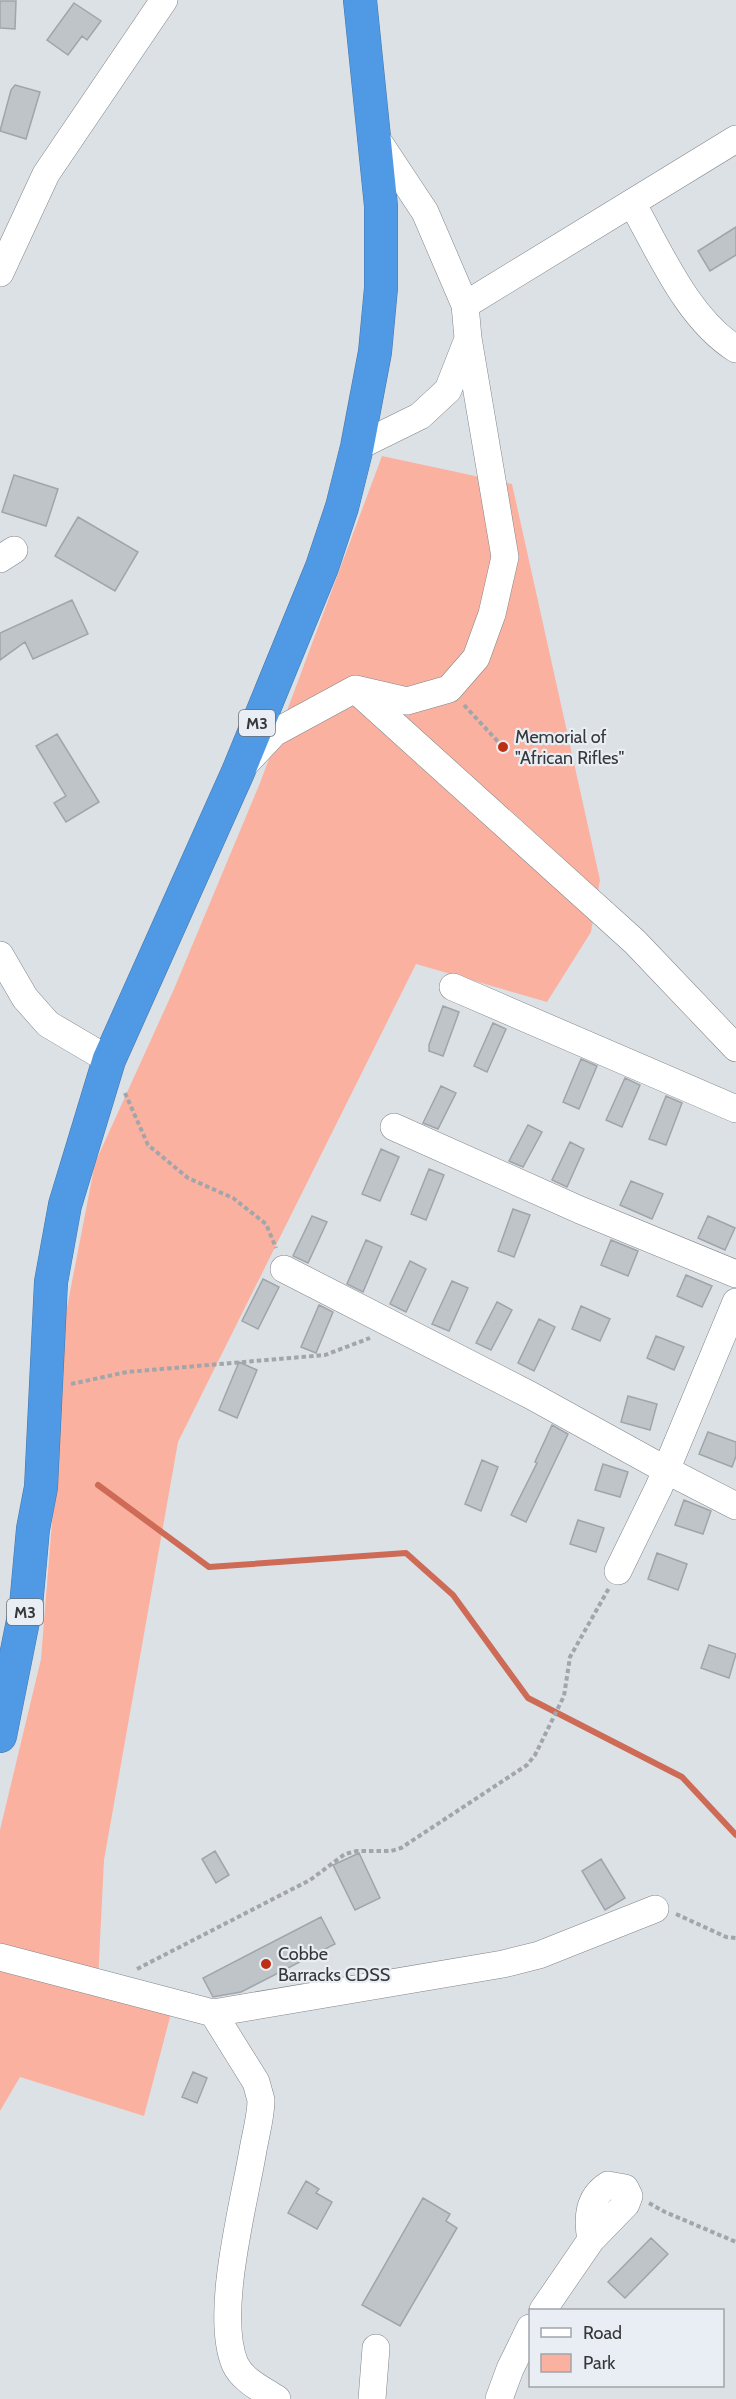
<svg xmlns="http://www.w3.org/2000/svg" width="736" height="2399" viewBox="0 0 736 2399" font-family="Cabin,sans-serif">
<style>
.green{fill:#fbb1a0}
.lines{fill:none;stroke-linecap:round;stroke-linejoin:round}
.stream{stroke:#ce6b57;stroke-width:6}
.building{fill:#bfc4c9;stroke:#a0a5aa;stroke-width:1.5}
.minor-casing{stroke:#81858a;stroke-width:28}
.highway-casing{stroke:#4677a9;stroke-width:34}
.path{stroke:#a2a6aa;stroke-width:4;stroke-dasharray:4.5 3;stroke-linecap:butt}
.minor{stroke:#fff;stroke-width:27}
.highway{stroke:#4f99e5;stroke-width:33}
.poi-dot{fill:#bb3014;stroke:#e9eef4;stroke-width:2}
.labels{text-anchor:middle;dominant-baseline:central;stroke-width:4.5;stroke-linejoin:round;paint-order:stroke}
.shield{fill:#e9eef4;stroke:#6c6f72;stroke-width:1.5}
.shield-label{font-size:16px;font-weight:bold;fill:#36383a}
.poi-label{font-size:18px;fill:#36383a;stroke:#e9eef4;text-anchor:start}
</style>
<rect width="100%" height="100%" fill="#dce1e6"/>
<path class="green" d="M382,456L512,484L600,880L591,932L547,1002L416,964L178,1442L104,1860L98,1981L174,2002L144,2116L20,2077L0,2111V1830L41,1659L63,1385L64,1323L95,1163L174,989L260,783Z"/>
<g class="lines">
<path class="stream" d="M98,1485L209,1567L406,1553L453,1595L528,1698L682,1777L736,1835"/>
</g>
<path class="building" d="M0,1H16L15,29L0,28Z
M74,3L101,21L87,40L82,36L68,55L47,40Z
M15,85L40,92L26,139L0,131L11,90Z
M736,227V255L710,271L698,251Z
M14,475L58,489L46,526L2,512Z
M78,517L138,552L115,591L55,556Z
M72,600L88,634L33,659L25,642L0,660V633Z
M57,734L99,802L66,822L54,803L66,796L36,746Z
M443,1006L459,1012L443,1056L429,1051V1045Z
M493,1023L506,1029L487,1072L474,1066Z
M581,1059L597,1066L579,1109L563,1102Z
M625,1078L640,1085L622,1127L606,1120Z
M441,1086L456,1093L438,1129L423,1123Z
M666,1096L682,1103L666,1145L649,1139Z
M528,1125L542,1132L523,1167L509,1161Z
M570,1142L584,1149L567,1187L552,1180Z
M381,1149L399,1157L380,1201L362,1194Z
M429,1169L444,1175L426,1220L411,1214Z
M631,1181L663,1194L652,1219L620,1205Z
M513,1209L530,1215L514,1257L498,1251Z
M312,1216L327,1222L308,1263L293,1256Z
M708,1216L735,1228L725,1250L698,1238Z
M366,1240L382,1247L363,1292L347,1284Z
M611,1240L638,1251L628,1276L601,1265Z
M410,1261L426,1269L406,1312L390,1304Z
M686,1275L712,1286L702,1307L677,1296Z
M263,1279L279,1287L258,1329L242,1321Z
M452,1281L468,1288L449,1331L432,1324Z
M497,1302L512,1310L491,1350L476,1343Z
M319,1305L333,1312L316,1353L301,1347Z
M581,1306L610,1319L600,1341L572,1329Z
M539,1319L555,1327L534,1371L518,1363Z
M656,1336L684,1347L674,1370L647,1358Z
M239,1362L257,1370L237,1418L219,1410Z
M628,1396L657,1404L650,1430L621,1422Z
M552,1425L568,1434L526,1522L511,1515L537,1463L535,1462Z
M708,1432L736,1442V1456L732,1467L699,1454Z
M482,1460L498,1467L481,1511L465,1504Z
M603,1464L628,1472L620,1497L595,1490Z
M684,1500L711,1511L703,1534L675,1525Z
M578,1520L604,1528L596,1552L570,1544Z
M657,1553L687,1564L678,1590L648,1579Z
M709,1645L736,1654L729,1678L701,1668Z
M215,1851L229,1875L216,1883L202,1859Z
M359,1853L380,1898L355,1910L333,1865Z
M601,1859L625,1898L605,1910L582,1871Z
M321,1917L335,1944L241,1992L213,1997L203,1978Z
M193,2072L207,2078L197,2103L182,2097Z
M306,2181L319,2189L316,2193L332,2202L317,2229L288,2213Z
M423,2198L450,2214L446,2221L457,2228L400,2326L362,2305Z
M651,2238L668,2254L625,2298L608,2282Z"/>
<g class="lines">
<defs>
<path id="minor" d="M632,203C660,252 687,318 736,349
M0,273L46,174L164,0
M465,305L736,139
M357,447L420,416L448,390L468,339
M0,559L14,550
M356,690L635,942L736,1048
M245,764L274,733L355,689L407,701L449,689L476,658L492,614L505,557L468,338L465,305L425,212L374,135
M0,955L25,998L48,1024L109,1060
M453,987L736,1109
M394,1127L580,1210L736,1274
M284,1269L530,1395L666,1470L736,1506
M618,1571L659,1487L736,1302
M0,1957L213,2013L503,1964L539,1955L655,1909
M213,2013L256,2082L261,2100C261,2116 256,2133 253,2150C244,2204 214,2314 235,2364C243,2381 262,2389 277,2399
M543,2310L591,2240L626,2204L629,2196L625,2188L608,2185C588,2198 587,2218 591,2240
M372,2399L376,2348
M499,2399L510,2369L530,2328"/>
<path id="highway" d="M0,1736L26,1606L33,1529L41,1487L51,1282L65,1205L109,1060L238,772L322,567L342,507L357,447L375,352L381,288V206L360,0"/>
</defs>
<use href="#minor" class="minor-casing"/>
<use href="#highway" class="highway-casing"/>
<path class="path" d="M464,705L503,747
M125,1093L148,1145L188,1178L233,1198L266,1224L276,1248
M71,1384L127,1372L325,1355L370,1338
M676,1914L726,1937L736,1938
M137,1969L310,1880L345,1854L357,1851H391L401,1848L527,1765L535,1755L564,1696L570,1657L609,1588
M649,2203L665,2212L736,2242"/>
<use href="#minor" class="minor"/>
<use href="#highway" class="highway"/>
</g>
<g class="poi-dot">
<circle cx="503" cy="747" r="6"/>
<circle cx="266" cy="1964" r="6"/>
</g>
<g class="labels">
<g class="shield">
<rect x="239" y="710" width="36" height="26" rx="4.5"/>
<rect x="7" y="1599" width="36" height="26" rx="4.5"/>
</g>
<g class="shield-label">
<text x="257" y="723">M3</text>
<text x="25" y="1612">M3</text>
</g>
<g class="poi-label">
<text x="515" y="737">Memorial of<tspan x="515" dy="21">"African Rifles"</tspan></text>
<text x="278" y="1954">Cobbe<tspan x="278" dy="21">Barracks CDSS</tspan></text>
</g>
</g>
<rect x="529" y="2309" width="195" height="78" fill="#e9eef4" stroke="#a1a5aa" stroke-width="1.5"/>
<rect x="541" y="2328" width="30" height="9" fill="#ffffff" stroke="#a1a5aa" stroke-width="1.5"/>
<text x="583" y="2339" font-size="18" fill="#36383a">Road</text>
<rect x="541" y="2354" width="30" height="18" fill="#fbb1a0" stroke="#a1a5aa" stroke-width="1.5"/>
<text x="583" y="2369" font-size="18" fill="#36383a">Park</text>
</svg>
